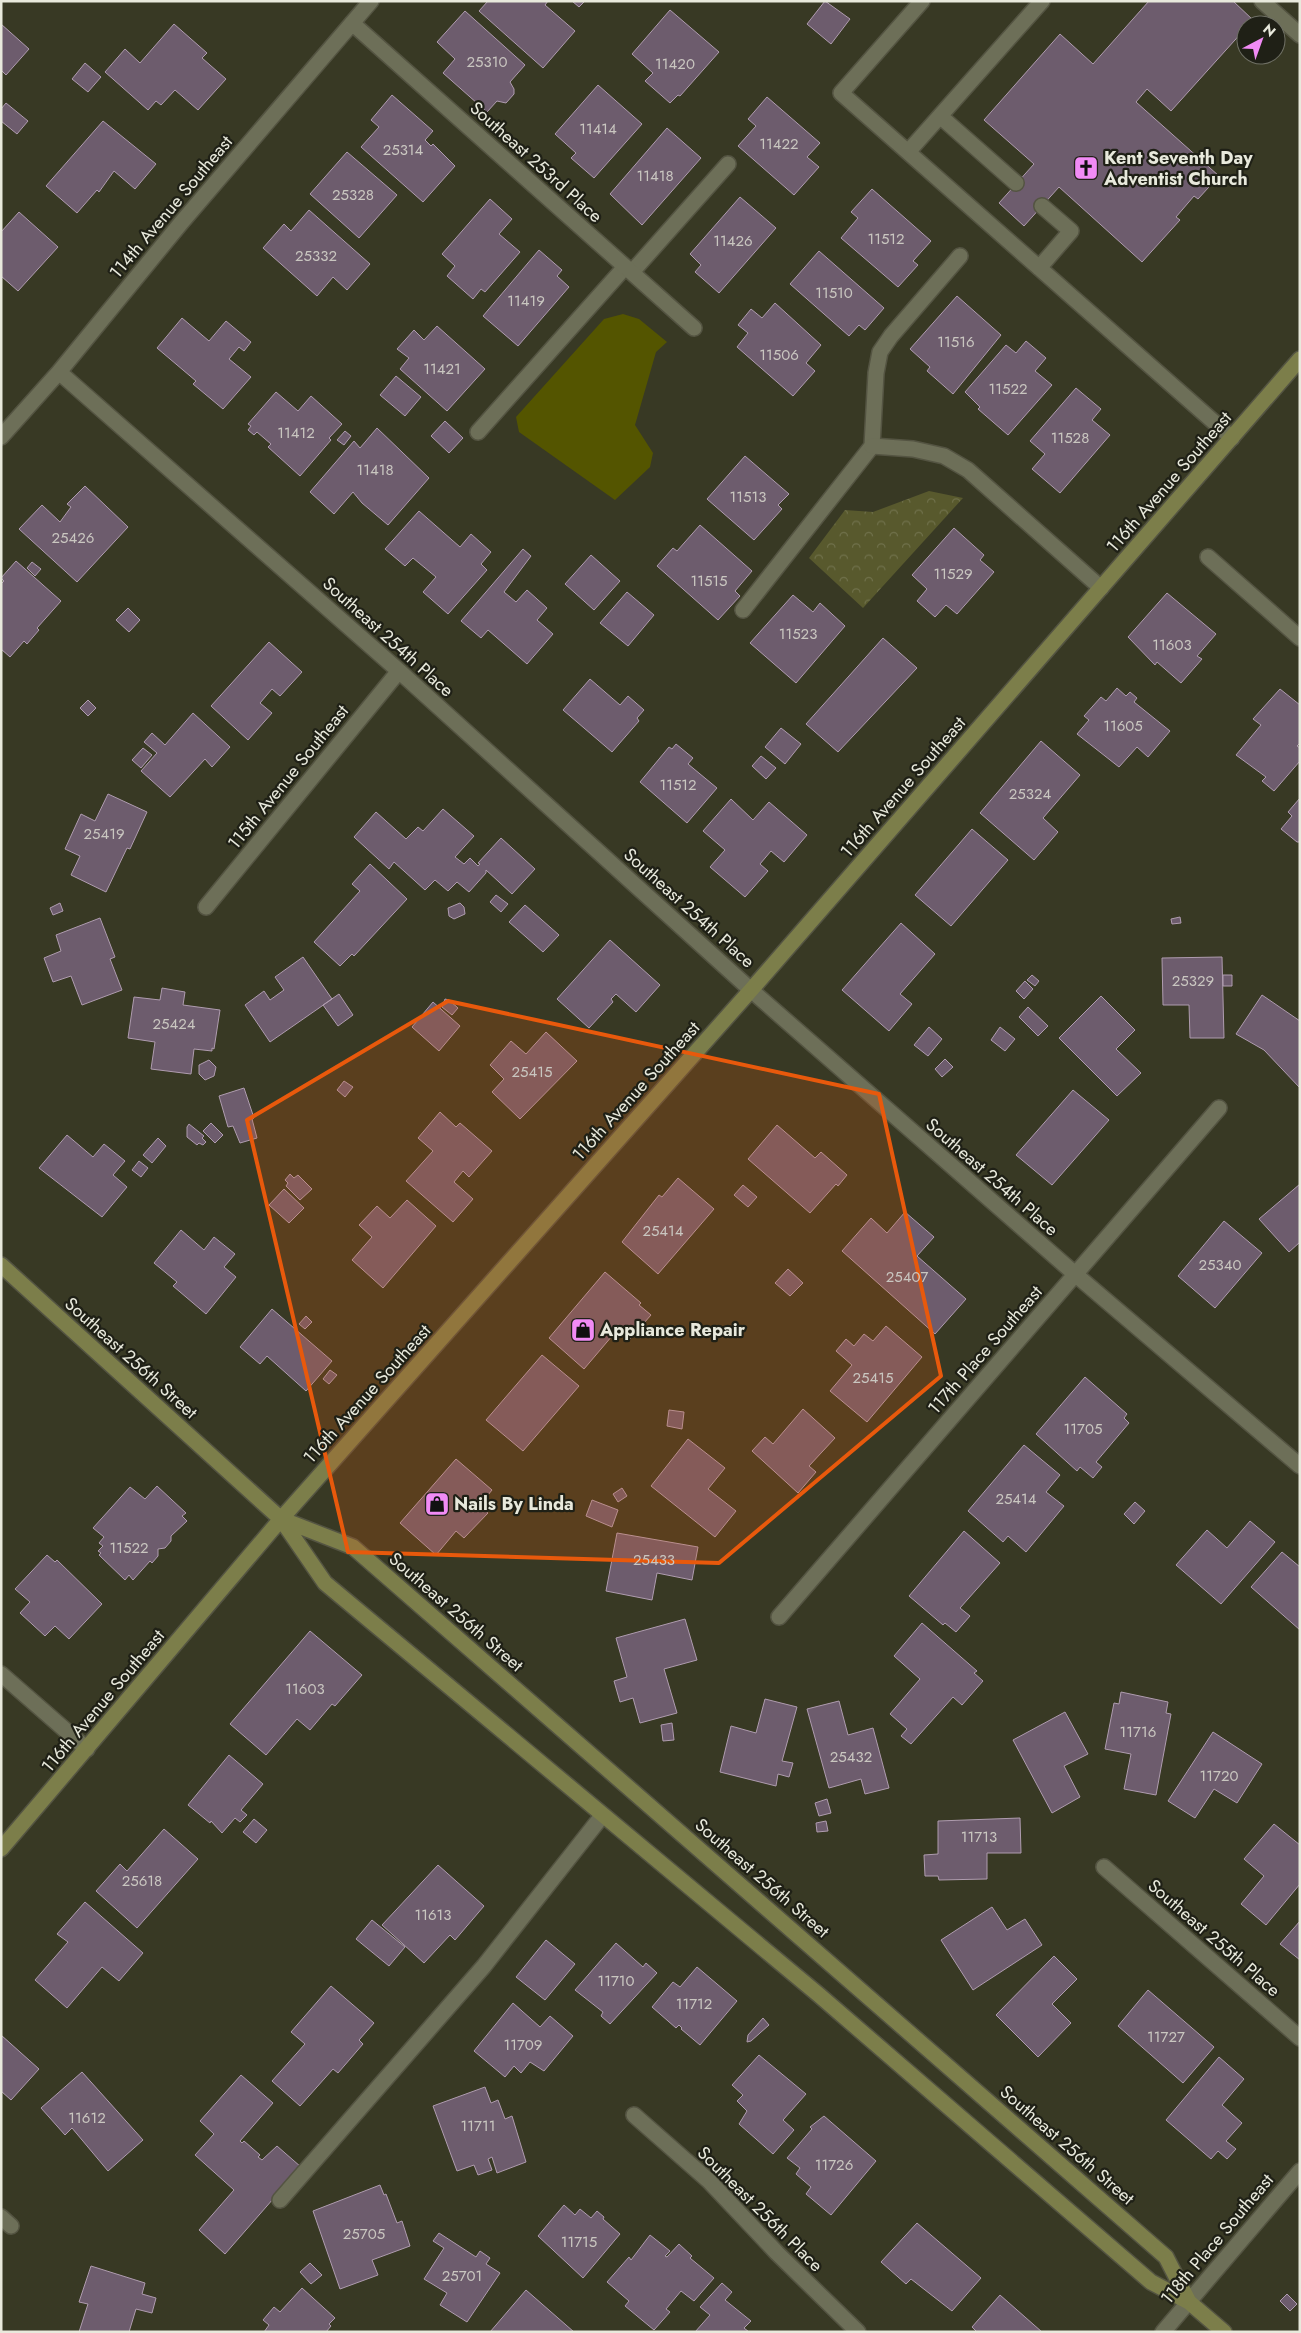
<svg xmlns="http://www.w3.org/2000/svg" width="1301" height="2333" viewBox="0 0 1301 2333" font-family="Jost,sans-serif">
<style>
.forest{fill:url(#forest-crowns)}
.water{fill:#545500}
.building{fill:#6d5c6d;stroke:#af9caf}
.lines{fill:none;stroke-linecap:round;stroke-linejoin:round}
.lane-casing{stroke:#545442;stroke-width:18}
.street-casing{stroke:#545442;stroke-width:18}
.secondary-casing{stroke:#545442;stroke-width:18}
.lane{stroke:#6d6f58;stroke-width:15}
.street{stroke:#6d6f58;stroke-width:15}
.secondary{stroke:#7c7e4a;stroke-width:15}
.marked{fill:#e8590c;fill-opacity:0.2;stroke:#e8590c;stroke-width:4;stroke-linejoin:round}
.labels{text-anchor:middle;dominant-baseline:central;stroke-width:4.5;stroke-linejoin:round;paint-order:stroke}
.number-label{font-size:15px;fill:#c9c6c0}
.poi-label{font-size:18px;font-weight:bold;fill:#e8e9dc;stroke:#1f2016;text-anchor:start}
.street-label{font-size:18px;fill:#e8e9dc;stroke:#1f2016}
</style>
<defs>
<pattern id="forest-crowns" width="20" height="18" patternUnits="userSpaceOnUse" patternTransform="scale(1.25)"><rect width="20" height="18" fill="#58592d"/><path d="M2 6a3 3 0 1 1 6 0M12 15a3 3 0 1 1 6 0" fill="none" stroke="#70714b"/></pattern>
</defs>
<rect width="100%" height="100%" fill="#383924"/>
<path class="forest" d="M929,491L963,498L863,608L809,558L845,510L873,512Z"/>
<path class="water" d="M623,314L639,319L667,342L656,352L635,425L653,453L650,467L615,500L519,432L516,417L604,319Z"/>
<path class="building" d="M488,1H548L545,5L575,31L543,68L479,11Z
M572,1H585L579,7Z
M825,1L850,19L831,44L807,24Z
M1149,1H1233L1253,20L1171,111L1147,89L1136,102L1219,176L1198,199L1194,196L1176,217L1180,220L1142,262L1059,187L1024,226L999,203L1034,164L984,120L1060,34L1093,64Z
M670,10L719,52L680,96L678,95L670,103L645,81L653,73L632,54Z
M465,11L525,65L510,82L514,89V94L506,103L497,101L487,112L443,73L455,59L437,42Z
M1,24L29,49L6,75L1,70Z
M174,24L207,53L202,58L226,79L198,110L175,90L161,105L156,101L148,110L105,72L125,49L140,63Z
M85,63L101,77L88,92L72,79Z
M598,85L642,124L594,178L571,158L576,153L555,134Z
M392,95L433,131L425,140L431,146L433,144L455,166L423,202L361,147L379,127L371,120Z
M767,97L820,143L807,157L819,167L794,195L738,146L756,126L748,119Z
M6,103L28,121L17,134L1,121V109Z
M103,121L156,164L135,189L114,171L99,192L97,190L77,213L46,186Z
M667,128L701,158L642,225L610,194Z
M347,152L397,195L359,238L310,194Z
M872,189L931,241L913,261L918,265L898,287L841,238L858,218L851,212Z
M740,197L776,228L719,293L695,272L701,265L690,254Z
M490,199L512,219L499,234L520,252L485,292L481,289L473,299L447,276L455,266L442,254Z
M309,210L370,264L347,290L333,277L317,296L263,248L284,224L291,231Z
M19,212L58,247L18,291L1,276V232Z
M539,250L562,270L557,276L569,287L518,346L483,316Z
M819,251L884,308L865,330L859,325L849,336L790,284Z
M957,296L1001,335L953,394L927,371L930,367L910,349Z
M775,303L821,345L806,363L815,371L793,396L737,347L748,333L738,325L751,309L762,318Z
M182,318L209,341L226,321L251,342L244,351L239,347L229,359L251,377L223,409L193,384L196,381L157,348Z
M437,326L485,369L447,411L400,369L409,358L397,349L414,330L424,340Z
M1026,341L1046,358L1035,371L1052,385L1008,435L978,409L980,407L965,392L1006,345L1016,353Z
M396,376L421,397L405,416L380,395Z
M1076,388L1101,409L1092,420L1110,435L1060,493L1032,469L1045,454L1030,441Z
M276,392L298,411L311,396L342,424L329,438L331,440L300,476L268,447L271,444L257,432L254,435L248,430L251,426L248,424Z
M445,421L463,438L449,453L431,436Z
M377,428L429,478L388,525L362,503L353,492L334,514L310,492L354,441L360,448Z
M345,431L351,436L344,445L337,440Z
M745,456L789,494L778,505L782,509L754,540L707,499Z
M85,486L128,527L77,582L19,529L42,505L60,522L71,507L67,504Z
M419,511L460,547L471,534L491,552L481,564L487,570L448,614L423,592L436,577L413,558L405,566L385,549Z
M700,525L752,571L735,591L740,596L718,620L657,566L673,548L677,551Z
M954,528L984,555L980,560L994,572L957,614L946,605L935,617L917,601L927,589L912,575Z
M523,549L531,556L504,592L516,602L527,590L547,608L537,620L553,634L527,664L488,630L481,638L461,621Z
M591,555L620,581L594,610L565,584Z
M16,561L61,601L37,628L39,630L27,644L24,641L10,657L1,649V584L4,581L1,578Z
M32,562L41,569L35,576L27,568Z
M627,592L654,615L628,646L600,623Z
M1167,593L1216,634L1197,656L1202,659L1181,683L1157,662L1155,665L1128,637Z
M793,595L813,612L820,603L845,626L796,683L750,643Z
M128,608L140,620L129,632L116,620Z
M883,638L917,668L838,752L806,724Z
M269,642L302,672L280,696L272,689L260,703L272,713L248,740L211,706Z
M590,679L620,705L628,696L644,710L637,718L639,721L612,752L563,710Z
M1117,688L1126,696L1130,692L1137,698L1134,702L1170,731L1148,757L1137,747L1119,767L1077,734L1089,720L1084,716L1101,697L1106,701Z
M1280,689L1300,705V743L1297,746L1300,748V761L1274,791L1262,781L1266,777L1236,755L1261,725L1253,719Z
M88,700L96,708L88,716L80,708Z
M193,713L230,747L212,767L205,759L170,797L141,771L157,753L144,742L152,733L165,745Z
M781,728L801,744L785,764L765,747Z
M1041,741L1080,775L1043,818L1058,832L1034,860L980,813Z
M676,744L693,758L688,764L717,788L687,823L640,782L669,747L672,749Z
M143,748L152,755L141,768L132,760Z
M761,756L776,768L766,779L752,766Z
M108,794L147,812L130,849L127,848L106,892L71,875L80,856L65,849L81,814L95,821Z
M1300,798V842H1297L1281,829L1292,816L1288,812Z
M731,799L753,820L769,802L807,835L784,862L771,851L760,864L768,871L745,897L710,867L725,850L703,831Z
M443,809L474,836L455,857L464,864L470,858L478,866L480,864L478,863L501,838L535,869L512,894L486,870V873L469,892L457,882L448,891L435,880L425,890L394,862L389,869L354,837L376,812L406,839L418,827L423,831Z
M972,829L1008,860L951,926L915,895Z
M370,864L407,899L354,956L352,954L340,966L314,942L360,891L352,884Z
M496,895L508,904L501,912L490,902Z
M60,903L63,911L53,915L50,908Z
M460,903L464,907L465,914L454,919L449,916L448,908Z
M525,905L559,935L543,952L509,922Z
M1180,917L1181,923L1172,924L1171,919Z
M100,918L115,957L110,959L122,990L82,1005L71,976L53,982L44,958L61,951L56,935Z
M901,923L935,954L900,994L912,1004L889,1031L842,990Z
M610,940L660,985L636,1012L616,994L611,999L613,1002L589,1028L557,999Z
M303,957L332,999L270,1042L245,1005L264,991L270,1000L284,990L275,977Z
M1222,957L1224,1038H1190L1189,1005H1163L1162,958Z
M1032,975L1039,981L1035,986L1027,980Z
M1223,975H1232V986H1223Z
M1025,981L1033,989L1024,999L1016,991Z
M162,988L185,992L183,1005L220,1010L214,1049L212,1048V1051L194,1049L191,1074L151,1069L155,1042L128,1038L134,997L160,1000Z
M339,994L353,1015L338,1026L323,1005Z
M1262,995L1300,1021V1088L1264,1050L1236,1034Z
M1101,996L1135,1030L1116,1049L1141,1073L1117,1096L1059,1038Z
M445,999L449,1000L458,1008L452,1015L442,1007Z
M433,1002L460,1026L439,1051L412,1027Z
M1028,1007L1048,1026L1038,1036L1019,1017Z
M929,1027L942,1039L928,1056L914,1045Z
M1000,1027L1015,1039L1005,1051L991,1040Z
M546,1032L577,1061L520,1119L492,1092L504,1079L490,1065L511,1041L526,1054Z
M945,1059L953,1067L942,1077L935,1069Z
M209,1060L216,1067L214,1076L205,1080L199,1074V1065Z
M344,1081L353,1087L345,1097L337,1090Z
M244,1088L254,1118L252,1119L257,1138L240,1143L233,1126L228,1127L219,1096Z
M1073,1090L1109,1120L1052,1185L1016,1155Z
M440,1112L456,1127L460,1123L492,1151L469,1177L463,1171L454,1182L473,1199L453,1222L406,1181L433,1151L418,1138Z
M211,1123L223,1135L215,1143L203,1131Z
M189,1124L204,1136L202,1138L206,1142L203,1145L199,1143L197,1145L187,1137V1127Z
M777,1125L815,1158L821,1152L847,1175L838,1186L836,1184L810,1213L748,1159Z
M67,1135L93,1157L104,1144L125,1161L113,1175L127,1187L102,1217L39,1168Z
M158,1138L166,1146L152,1163L143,1155Z
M139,1161L148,1168L141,1177L132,1170Z
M290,1174L294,1178L298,1175L312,1189L300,1200L286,1186L288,1183L285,1180Z
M678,1178L714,1209L658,1274L622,1242L659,1195L662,1197Z
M1300,1184V1242L1289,1252L1259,1219Z
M743,1185L757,1197L748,1207L734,1195Z
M284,1189L304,1208L289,1223L269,1205Z
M407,1200L436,1226L383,1288L352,1260L372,1237L359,1225L377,1206L390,1218Z
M905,1212L934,1237L917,1256L966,1299L935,1334L842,1251L871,1218L887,1233Z
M1224,1221L1262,1253L1215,1308L1178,1276Z
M181,1230L204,1250L214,1237L235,1254L224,1267L236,1277L206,1314L173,1286L177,1282L154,1263Z
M788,1269L803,1283L790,1296L775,1283Z
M605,1272L641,1303L639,1305L651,1315L630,1339L618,1329L584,1369L549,1338Z
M272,1309L332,1361L306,1391L267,1356L260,1364L240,1347Z
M306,1316L312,1322L305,1329L299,1324Z
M886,1326L922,1357L867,1422L830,1391L852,1365L836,1351L846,1339L854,1346L864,1334L873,1341Z
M542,1355L579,1386L523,1451L486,1420Z
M330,1370L337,1375L329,1384L323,1379Z
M1085,1377L1127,1414L1124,1418L1129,1423L1096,1462L1102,1467L1093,1478L1080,1467L1077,1471L1036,1434Z
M803,1409L835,1438L809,1466L816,1472L798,1493L752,1451L765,1437L773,1444Z
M669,1410L684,1412L682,1429L667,1426Z
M688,1439L725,1468L708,1489L736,1511L715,1537L651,1486Z
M1024,1445L1060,1475L1046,1492L1064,1506L1026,1552L1008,1536L1003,1542L968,1511Z
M456,1459L492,1490L479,1506L488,1513L464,1538L456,1531L436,1555L400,1523Z
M157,1486L186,1513L182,1516L187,1521L171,1536V1541L165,1548L158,1549V1556L152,1563L150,1561L133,1580L129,1575L125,1580L99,1555L101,1553L98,1551L103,1546L99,1543L104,1537L93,1528L130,1487L145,1499Z
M622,1488L627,1496L618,1502L613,1494Z
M592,1500L618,1510L612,1527L586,1516Z
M1135,1502L1145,1511L1134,1524L1124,1514Z
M1250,1521L1275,1542L1221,1604L1176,1565L1207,1530L1227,1548Z
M964,1531L1000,1563L960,1608L970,1616L956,1632L945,1623L943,1625L909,1596Z
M617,1533L698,1547L692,1580L657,1573L652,1600L606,1591Z
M1282,1552L1300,1567V1630L1251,1587Z
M47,1555L55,1562L57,1560L102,1604L69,1639L55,1626L45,1636L20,1613L30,1602L15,1589Z
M685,1619L697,1660L664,1669L677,1713L640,1723L633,1698L620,1702L614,1681L627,1677L616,1638Z
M922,1623L977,1671L974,1673L983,1681L962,1705L953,1697L911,1744L901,1736L907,1729L890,1714L920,1679L894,1656Z
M310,1631L362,1675L335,1706L332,1704L310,1730L297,1719L266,1755L230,1724Z
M1121,1692L1168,1702L1166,1713L1171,1714L1156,1795L1124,1789L1131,1754L1105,1749L1114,1703L1119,1704Z
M765,1699L797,1707L782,1761L793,1763L789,1777L778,1774L776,1786L720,1772L731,1726L756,1733Z
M839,1701L848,1735L873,1728L889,1788L865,1794L861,1779L829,1788L807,1709Z
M1065,1712L1088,1754L1064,1766L1080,1797L1052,1813L1013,1740Z
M672,1723L674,1740L663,1741L661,1725Z
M1213,1732L1262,1764L1237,1803L1214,1789L1195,1818L1168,1801Z
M229,1755L263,1784L241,1810L247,1815L240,1822L235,1818L222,1833L211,1821L210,1823L188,1805Z
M827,1799L831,1813L819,1816L815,1803Z
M1020,1818L1021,1853H987V1879L939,1880L938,1876H925L924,1855L938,1854V1821Z
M254,1819L267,1830L256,1843L243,1832Z
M826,1821L828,1831L817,1832L816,1823Z
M1274,1824L1300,1845V1884L1266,1925L1241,1904L1264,1876L1244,1859Z
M164,1829L198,1859L137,1928L96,1891L120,1864L127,1871Z
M438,1865L484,1906L455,1940L450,1935L424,1963L382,1925Z
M85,1902L143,1953L119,1981L102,1967L67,2008L35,1980L68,1942L57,1934Z
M992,1907L1007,1930L1025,1919L1042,1945L973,1990L941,1940Z
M372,1920L405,1947L389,1966L356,1939Z
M1300,1921V1960L1280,1944Z
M546,1940L575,1964L545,2000L516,1977Z
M616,1943L643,1967L646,1963L657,1973L610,2024L601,2016L603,2012L575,1990Z
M1054,1956L1077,1979L1052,2004L1071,2023L1038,2057L996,2015Z
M697,1967L737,2001L700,2045L681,2029L682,2028L679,2025L676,2028L652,2007L673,1982L680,1987Z
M331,1986L374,2023L359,2040L363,2044L338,2073L333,2069L300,2106L272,2081L305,2044L291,2032Z
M1148,1990L1214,2047L1183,2083L1118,2026Z
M513,2003L540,2027L550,2016L573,2036L544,2071L530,2062L521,2073L514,2066L505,2077L474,2051Z
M763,2018L769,2025L751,2041L747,2042L748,2035Z
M1,2035L39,2069L11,2100L1,2091Z
M759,2055L806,2094L783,2120L794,2130L773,2154L739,2124L747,2111L737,2101L743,2095L732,2085Z
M1219,2057L1244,2079L1222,2105L1242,2123L1226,2141L1236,2149L1227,2159L1218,2151L1211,2159L1166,2120Z
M82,2072L143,2140L108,2171L72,2128L65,2135L41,2108Z
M241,2075L273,2103L240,2141L242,2143L244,2141L260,2155L258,2157L262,2160L277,2146L301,2167L225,2254L199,2230L234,2190L195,2155L214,2134L200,2121Z
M485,2087L491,2103L498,2100L505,2119L512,2116L526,2162L497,2173L492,2157L488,2159L492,2170L478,2175L474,2165L457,2171L433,2106Z
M824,2116L876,2161L831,2215L806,2194L811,2187L796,2174L800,2168L787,2158L812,2129L810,2127Z
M380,2185L384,2195L386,2194L397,2223L402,2221L410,2246L372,2260L378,2275L340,2289L313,2211Z
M564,2205L575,2215L580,2209L591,2218L597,2211L604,2217L603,2219L620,2234L583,2278L538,2236Z
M917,2223L981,2278L952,2311L911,2279L906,2284L881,2262Z
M439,2233L476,2257L480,2251L490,2258L486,2264L500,2273L467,2322L440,2305L447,2293L424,2279L444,2248L433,2241Z
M650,2235L670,2251L665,2256L667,2257L679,2244L692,2256L690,2258L714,2278L694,2301L681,2291L666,2309L670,2312L654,2330L625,2306L629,2301L607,2282L629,2257L631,2260Z
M310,2263L322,2275L311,2284L300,2272Z
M91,2266L145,2283L142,2294L156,2298L152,2313L136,2309L129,2332H79L88,2304L79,2302Z
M722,2283L732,2292L725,2300L751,2321L744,2328L749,2332H695L710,2315L700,2307Z
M302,2288L335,2318L329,2324L331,2326L326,2332H264L269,2325L263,2320L274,2307L280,2312Z
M526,2290L574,2332H490Z
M1287,2294L1297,2304L1290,2311L1280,2301Z
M1000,2295L1042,2332H977L972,2327Z"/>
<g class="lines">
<defs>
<path id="lane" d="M922,1L841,93L1232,438
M1262,1L1300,35
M940,116L1016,183
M908,152L1042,1
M1039,268L1071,231L1042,206
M632,272L728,164
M478,432L625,267
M743,610L872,446L876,373L880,352L891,336L960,256"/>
<path id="street" d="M352,23L694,328
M59,372L399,671L751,990L1075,1274L1300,1466
M1,437L59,372L181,223L371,1
M872,446L913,449L944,456L968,470L1101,588
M1208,557L1300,638
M206,907L399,671
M779,1617L1219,1108
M1,1674L87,1749
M1104,1867L1300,2038
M634,2115L709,2181L777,2253L858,2332
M280,2200L484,1966L602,1816
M1,2217L11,2226
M1163,2332L1300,2171"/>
<path id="secondary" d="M1,1265L281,1519L325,1583L819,1995L1151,2282L1189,2302L1224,2332
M281,1519L353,1547L1166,2257L1189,2302
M1,1849L281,1519L751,990L1300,359"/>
</defs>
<use href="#lane" class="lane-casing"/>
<use href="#street" class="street-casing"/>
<use href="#secondary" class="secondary-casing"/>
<use href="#lane" class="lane"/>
<use href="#street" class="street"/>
<use href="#secondary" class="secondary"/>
</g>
<path class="marked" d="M448,1001L879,1094L941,1376L719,1563L348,1552L247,1120Z"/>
<defs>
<symbol id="church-square" viewBox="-11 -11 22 22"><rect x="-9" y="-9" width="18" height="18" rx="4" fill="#f18bf5" stroke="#1f2016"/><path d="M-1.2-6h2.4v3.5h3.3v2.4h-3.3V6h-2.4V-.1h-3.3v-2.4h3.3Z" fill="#111"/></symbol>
<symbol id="shop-square" viewBox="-11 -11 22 22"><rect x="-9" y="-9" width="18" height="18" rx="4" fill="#f18bf5" stroke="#1f2016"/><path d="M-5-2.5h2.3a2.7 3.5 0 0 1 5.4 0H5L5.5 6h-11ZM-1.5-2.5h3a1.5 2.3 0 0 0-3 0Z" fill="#111"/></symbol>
</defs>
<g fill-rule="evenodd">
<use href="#church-square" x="1072" y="154" width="28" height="28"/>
<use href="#shop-square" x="569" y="1316" width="28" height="28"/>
<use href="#shop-square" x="423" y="1490" width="28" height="28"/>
</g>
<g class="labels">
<g class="number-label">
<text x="487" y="62">25310</text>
<text x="675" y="64">11420</text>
<text x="598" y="129">11414</text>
<text x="779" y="144">11422</text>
<text x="403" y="150">25314</text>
<text x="655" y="176">11418</text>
<text x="353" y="195">25328</text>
<text x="886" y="239">11512</text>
<text x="733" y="241">11426</text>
<text x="316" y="256">25332</text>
<text x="834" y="293">11510</text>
<text x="526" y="301">11419</text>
<text x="956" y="342">11516</text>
<text x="779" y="355">11506</text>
<text x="442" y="369">11421</text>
<text x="1008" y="389">11522</text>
<text x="296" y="433">11412</text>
<text x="1070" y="438">11528</text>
<text x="375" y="470">11418</text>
<text x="748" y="497">11513</text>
<text x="73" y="538">25426</text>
<text x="953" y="574">11529</text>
<text x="709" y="581">11515</text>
<text x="798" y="634">11523</text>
<text x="1172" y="645">11603</text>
<text x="1123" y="726">11605</text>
<text x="678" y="785">11512</text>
<text x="1030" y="794">25324</text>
<text x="104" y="834">25419</text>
<text x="1193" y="981">25329</text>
<text x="174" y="1024">25424</text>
<text x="532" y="1072">25415</text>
<text x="663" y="1231">25414</text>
<text x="1220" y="1265">25340</text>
<text x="907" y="1277">25407</text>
<text x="873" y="1378">25415</text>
<text x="1083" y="1429">11705</text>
<text x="1016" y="1499">25414</text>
<text x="129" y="1548">11522</text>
<text x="654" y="1560">25433</text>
<text x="305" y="1689">11603</text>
<text x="1138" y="1732">11716</text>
<text x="851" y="1757">25432</text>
<text x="1219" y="1776">11720</text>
<text x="979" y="1837">11713</text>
<text x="142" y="1881">25618</text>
<text x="433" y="1915">11613</text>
<text x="616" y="1981">11710</text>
<text x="694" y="2004">11712</text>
<text x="1166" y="2037">11727</text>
<text x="523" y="2045">11709</text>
<text x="87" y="2118">11612</text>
<text x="478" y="2126">11711</text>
<text x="834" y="2165">11726</text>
<text x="364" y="2234">25705</text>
<text x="579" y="2242">11715</text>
<text x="462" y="2276">25701</text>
</g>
<g class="poi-label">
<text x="1104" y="158">Kent Seventh Day<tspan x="1104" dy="21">Adventist Church</tspan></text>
<text x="600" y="1330">Appliance Repair</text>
<text x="454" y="1504">Nails By Linda</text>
</g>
<g class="street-label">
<text transform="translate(536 162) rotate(42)">Southeast 253rd Place</text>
<text transform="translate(171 207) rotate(-50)">114th Avenue Southeast</text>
<text transform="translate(1169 482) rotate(-49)">116th Avenue Southeast</text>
<text transform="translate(388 637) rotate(42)">Southeast 254th Place</text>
<text transform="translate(288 777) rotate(-51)">115th Avenue Southeast</text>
<text transform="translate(903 787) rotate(-49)">116th Avenue Southeast</text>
<text transform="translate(689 908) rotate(42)">Southeast 254th Place</text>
<text transform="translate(636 1091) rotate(-48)">116th Avenue Southeast</text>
<text transform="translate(992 1177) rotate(41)">Southeast 254th Place</text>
<text transform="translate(985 1350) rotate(-49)">117th Place Southeast</text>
<text transform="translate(131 1358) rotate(42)">Southeast 256th Street</text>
<text transform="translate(367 1394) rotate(-48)">116th Avenue Southeast</text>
<text transform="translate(456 1612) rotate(41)">Southeast 256th Street</text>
<text transform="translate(103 1701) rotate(-50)">116th Avenue Southeast</text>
<text transform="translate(762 1878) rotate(41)">Southeast 256th Street</text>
<text transform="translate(1214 1938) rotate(41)">Southeast 255th Place</text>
<text transform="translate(1067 2145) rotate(41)">Southeast 256th Street</text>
<text transform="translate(760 2209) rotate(45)">Southeast 256th Place</text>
<text transform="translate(1217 2239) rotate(-50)">118th Place Southeast</text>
</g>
</g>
<rect width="1301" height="2333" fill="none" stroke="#e8e9dc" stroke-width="5"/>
<g transform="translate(1261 40) rotate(41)"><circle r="24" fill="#1f2016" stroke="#6f7065"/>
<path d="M0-4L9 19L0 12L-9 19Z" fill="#f18bf5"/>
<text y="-8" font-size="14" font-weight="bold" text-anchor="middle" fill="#e8e9dc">N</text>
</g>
</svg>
